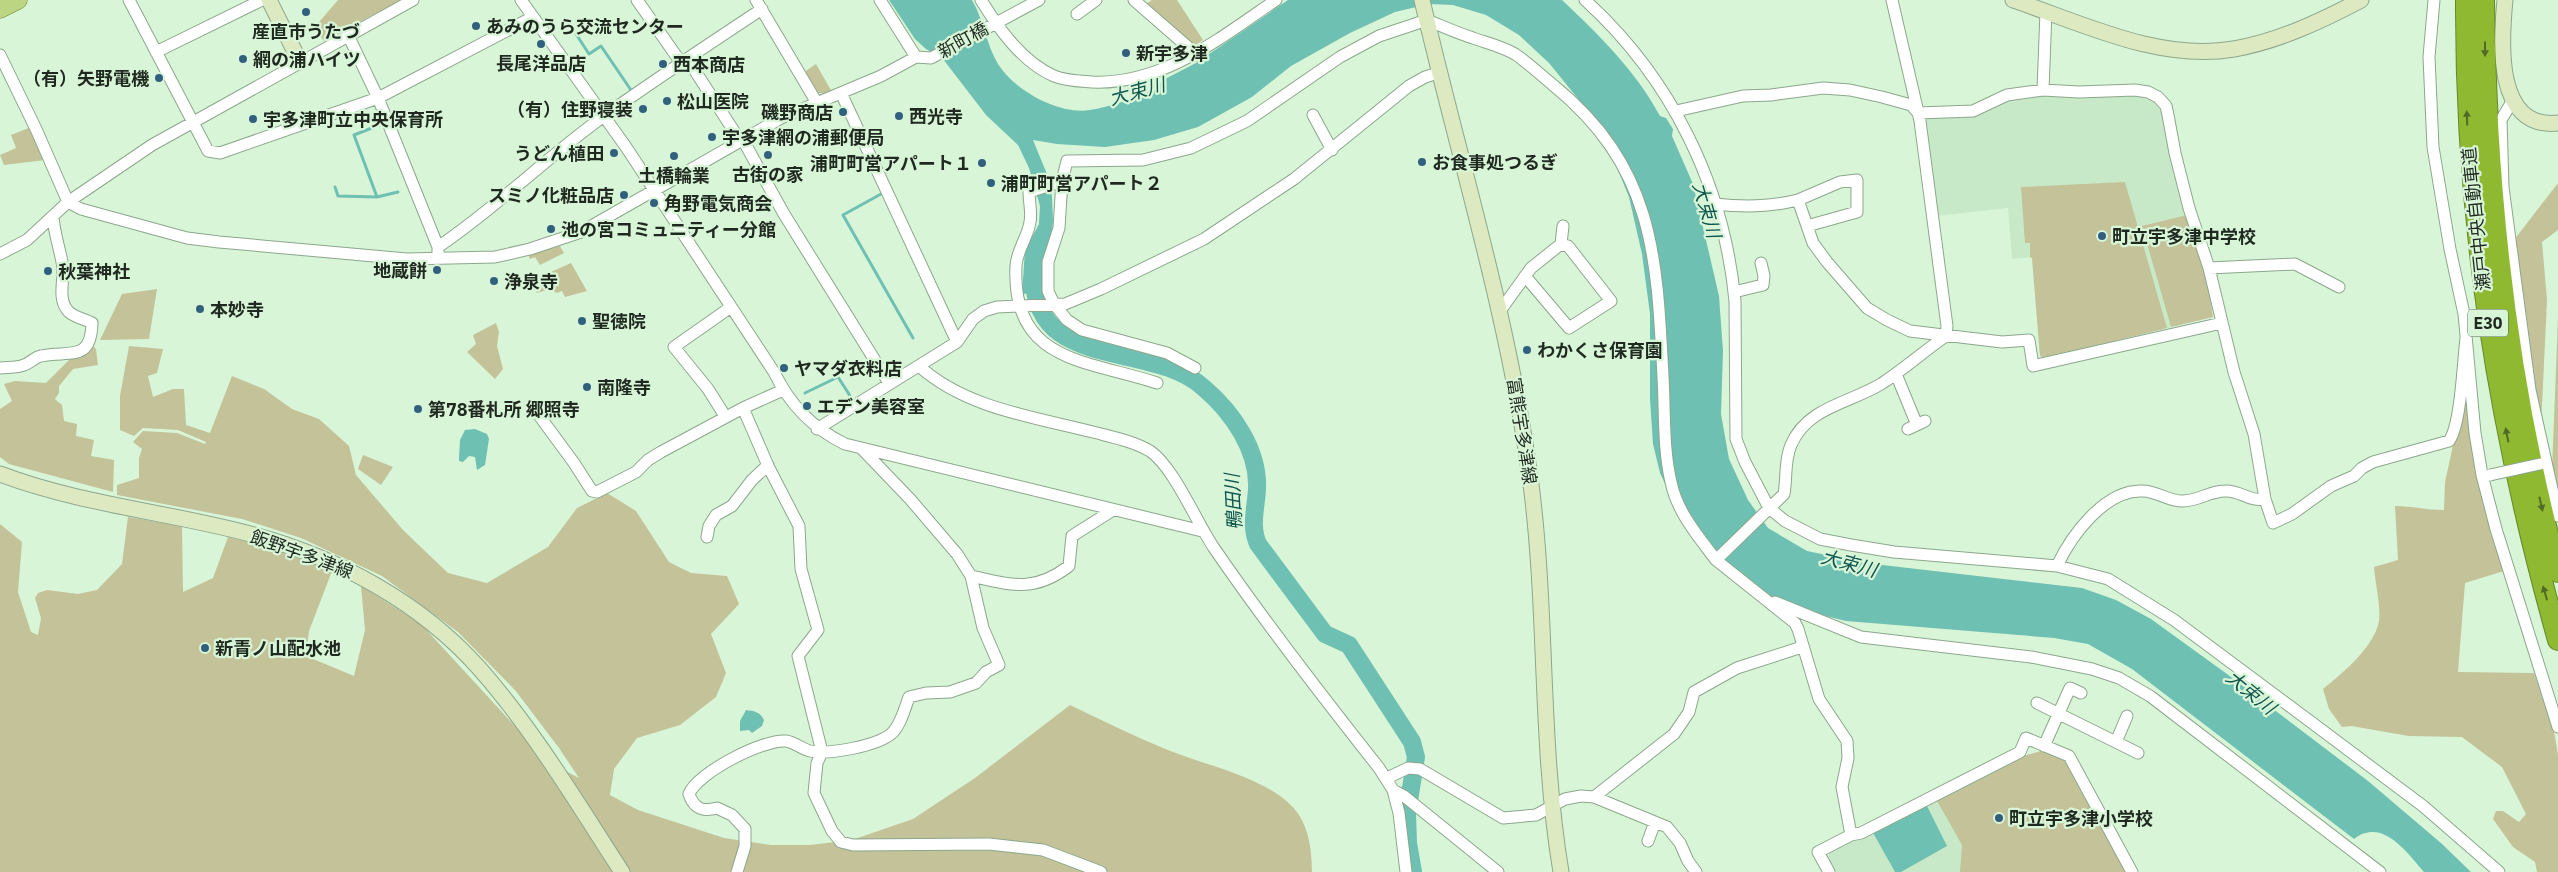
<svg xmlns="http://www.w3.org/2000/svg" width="2558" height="872" viewBox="0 0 2558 872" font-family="'IBM Plex Sans','Noto Sans JP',sans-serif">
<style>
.built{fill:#c8e9c8}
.green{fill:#c3c298}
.water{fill:#6ec0b3}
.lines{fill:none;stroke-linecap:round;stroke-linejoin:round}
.stream{stroke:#6ec0b3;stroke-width:3}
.river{stroke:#6ec0b3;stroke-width:18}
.street-casing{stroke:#8ca78c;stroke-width:13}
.secondary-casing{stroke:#8ca78c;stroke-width:17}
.primary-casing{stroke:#68872b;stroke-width:19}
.highway-casing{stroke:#68872b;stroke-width:22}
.street{stroke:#fff;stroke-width:11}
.secondary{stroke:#ddeac1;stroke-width:15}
.primary{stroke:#bcd583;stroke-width:18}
.highway{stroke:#8fb931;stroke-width:20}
.street-bridge-casing{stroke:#8ca78c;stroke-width:13;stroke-linecap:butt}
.street-bridge{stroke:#fff;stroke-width:11}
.oneway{fill:#516a27}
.poi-dot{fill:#31607f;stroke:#d9f5d8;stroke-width:2}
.labels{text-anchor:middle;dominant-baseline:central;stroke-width:4.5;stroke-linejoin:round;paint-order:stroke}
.shield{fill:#d9f5d8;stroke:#576656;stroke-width:1}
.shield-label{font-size:16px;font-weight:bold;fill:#1f291f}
.poi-label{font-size:18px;font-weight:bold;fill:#1f291f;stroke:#d9f5d8;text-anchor:start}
.street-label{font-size:18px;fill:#1f291f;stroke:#d9f5d8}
.water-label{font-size:19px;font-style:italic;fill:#0f564e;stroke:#d9f5d8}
</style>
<rect width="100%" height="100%" fill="#d9f5d8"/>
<path class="built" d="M2033,93L2133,94L2152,97L2161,105L2213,317L2045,358L2040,356L2032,257L2012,259L2008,208L1936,216L1923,118Z
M2023,756L2128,872H1836L1828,858L1830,852Z"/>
<path class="green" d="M338,0H401L324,41L314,28Z
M1152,0H1177L1203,40L1194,46L1146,4Z
M816,64L832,92L826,94L818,93L803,73Z
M31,127L45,160L4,165L0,155L16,148L11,135Z
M2125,182L2167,328L2045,358L2040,356L2032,258L2030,257V243H2025L2021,187Z
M2558,183V230L2542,242L2547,300L2541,427L2525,338L2514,240Z
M2187,215L2206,270L2213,317L2171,327L2142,226Z
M560,246L564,253L540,265L535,257L530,259L528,255Z
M571,263L587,291L565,297L562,291L557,293L550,289L537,293L531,281Z
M157,289L149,339L100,340L122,294Z
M2558,317V492L2552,470Z
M496,323L499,332L497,346L503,369L495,379L467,352L476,344L473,335Z
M92,345L96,349L98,365L73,369L59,386V393L55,399L62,405L64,421L77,424L76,436L94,440L91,456L114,460L113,492L9,464L0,457V409L12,401L4,384L15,381L46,383L71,358Z
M129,346L163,349L157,373L148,376L153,397L173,389H184L186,425L210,433L232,376L264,389L292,409L319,419L349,446L356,475L403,530L448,573L487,583L548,547L577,508L607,493L636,511L669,562L691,573L727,576L739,604L711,634L726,673L716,697L680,725L637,738L614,769L610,795L638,810L724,838L771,845H810L852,840L913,819L975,778L1070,705C1101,720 1132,735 1163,748C1202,765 1269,777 1296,811C1309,827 1312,852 1312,872H0V524L22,542L18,592L31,632L38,635L41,618L35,598L38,593L47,590L78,594L97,590L122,564L128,517L182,526L183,592L213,578L228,537L270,547L332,571L309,631L306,656L354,676L365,630L361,586L421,624L548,762L579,778L559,748L515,690L458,632L382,576L301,538L242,519L117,495V485L139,478V458L142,449L133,442L143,431L177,433L205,444L206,442L178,430L143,428L134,436L120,430V396Z
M2466,386L2504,571L2465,583L2458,672L2534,673L2554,731L2558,755V872H2537L2535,862L2513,847L2493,819L2496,811H2503L2519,822L2526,814L2502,767L2462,737L2409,736L2351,726L2342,727L2329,709L2323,689C2342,674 2375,646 2379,621C2381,607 2375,582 2374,567L2398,560L2395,506C2413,506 2425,510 2444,510L2445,482Z
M363,455L393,467L381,485L358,469Z
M2045,750L2065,759L2128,872H1960L1962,845L1936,799L2023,756Z"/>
<path class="water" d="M889,0H972C984,20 986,44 998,64C1014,90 1059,115 1090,110C1112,107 1134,97 1155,89L1163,80L1196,63L1288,0H1562C1599,35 1636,71 1660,116L1666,118L1673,129L1672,136L1693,184L1719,296L1723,351L1721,414L1729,459L1748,500L1768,528L1807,551L1865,563L2082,588L2116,600L2151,619L2227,674L2368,781L2441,843L2471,872H2424C2407,853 2383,817 2354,839L2132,669L2088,644L2054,638L1846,621L1801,610L1758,591L1727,569L1675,505L1660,473L1653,444L1650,399V314L1642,254L1629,197L1611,153L1588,111L1549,63L1519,35L1486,15L1453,5L1429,4L1395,12L1350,33L1291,66L1252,97L1198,127L1154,140L1105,147L1057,144L1033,140L1049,179L1052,197L1053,221L1046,292L1022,294L1025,250L1039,224L1040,206L1029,168L1018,145L986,115L943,59L926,49L915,39Z
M475,429L487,434L489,439L485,465L477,470L475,457L469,456L463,462L459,461V458L460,440L465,430Z
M746,710C755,711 760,712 764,720L762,726L752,733L749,730L740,731V721Z
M1926,804L1947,846L1901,872H1895L1872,831Z"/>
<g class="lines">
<path class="stream" d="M576,34L589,54L601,46L633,93
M382,124L354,135L377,197L398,192
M335,187L338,196L377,197
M881,194L843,215L913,338
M805,393L838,377L854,402"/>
<path class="river" d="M1034,271C1030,374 1151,339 1204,388C1232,412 1259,450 1257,489C1256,508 1250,526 1258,544L1325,634L1349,645L1412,742L1416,757L1407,813L1408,843L1413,872"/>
<defs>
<path id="street" d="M129,0L208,151L220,153L378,98L533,17
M521,0L626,147L774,372C790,405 812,428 845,444L1202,531
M637,0L682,64
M756,0L817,103
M880,0L916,57
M981,0C999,29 1022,62 1054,76C1066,81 1079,81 1092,82C1163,85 1220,38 1276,0
M1134,0L1197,55
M1585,0C1671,78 1724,185 1735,301L1736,439L1745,462L1769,508L1785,521L1820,539L1851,545L1894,552L2057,566L2108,579L2174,620L2307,719L2423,806L2499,872
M2434,0L2429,57L2433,147L2450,249L2464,314L2475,433L2482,475L2496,529L2558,727
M1077,14L1096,0
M348,35L378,98L438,247V254
M156,52L262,0
M0,55L36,129L68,202L81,209L187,238L219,242L407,259L495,257L530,249L581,232L781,118L881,76L916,57L931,58L1039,0
M688,60L741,142
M2043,90L2046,11
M841,93L957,342
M2513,100L2501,120L2503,187L2530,390L2558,516
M1676,111L1743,96L1771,95L1823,88L1850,90L1882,97L1911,105L1918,113L1973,111L2007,95L2043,90L2079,92L2135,90L2148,92L2158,97L2166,106L2168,115L2175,153L2189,208L2209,268L2234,372L2254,434L2265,499L2273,523L2292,514L2331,486L2354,476L2362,468L2373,462L2449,441C2461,425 2463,362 2466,338
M1313,115L1332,150
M743,140L784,214L889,383
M1062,181L1029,192C1029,201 1032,213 1030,222C1028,237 1017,249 1016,266C1011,363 1088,360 1157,383
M1798,200L1840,182L1857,180V212L1807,226
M1714,204C1744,207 1769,207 1798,200L1813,243L1827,262L1867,308L1887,320L1910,331L2002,342L2029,340L2033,366L2222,323
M438,247C496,208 547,157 604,116C656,79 709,44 762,9
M0,254L27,240L68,202L152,145L413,0
M2209,268L2295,264L2339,287
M1525,276L1569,328L1611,301L1568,246L1561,244
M1734,292L1763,285L1764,276L1761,263
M1500,311L1531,268L1561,244L1563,226
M919,366C965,408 1034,417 1093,432C1112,437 1133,441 1150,451C1173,466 1197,523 1214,548C1266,624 1322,696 1379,768L1393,790L1404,796L1498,872
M0,368C7,367 17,368 24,365C30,363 35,357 41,356C69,350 91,363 92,323C85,319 73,317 68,311C56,297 66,277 62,262C59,246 54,233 53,216
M1195,368L1167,353L1082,330L1067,320L1054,304L1048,291V262L1059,228L1062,181L1067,161L1143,160L1191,148L1247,121L1340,57L1379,36L1427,20C1442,26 1457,33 1473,38C1487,43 1501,46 1515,54C1528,63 1541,75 1553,85C1654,167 1657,256 1663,377C1665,411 1663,448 1671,482C1677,512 1698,536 1716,560
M1896,374L1917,425
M783,390L743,408L769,468L799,526L801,569L818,630L798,656L822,752L817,763L814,793L832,831L841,842L853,845L989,844L1043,850L1101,872
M538,414L574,463L592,491L597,492L636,472L648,460L661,452L743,408
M725,416L708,389L674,347L731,307
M817,429L957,342L973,319L984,311L997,307L1065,304L1101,289L1204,239L1294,179L1409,86L1425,77L1441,72
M1908,429L1925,421
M707,537L709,526L716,515L732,506L752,480L768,465
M2057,566C2071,536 2105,489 2143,491C2157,491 2170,502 2183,501C2198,501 2210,491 2225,491C2240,490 2249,502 2265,499
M971,576C1011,585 1034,593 1069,566L1072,536L1113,510
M1775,602L1861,637L2031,657L2092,669L2119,678L2150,696L2380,872
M2037,703L2138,753
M2116,742L2127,716
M2044,746L2070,688L2081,693
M1387,778L1408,768L1420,769L1503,818L1536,815L1565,799L1581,796L1594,797L1667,827L1680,843L1688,861L1696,872
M1393,790L1399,813L1406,872
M1594,797L1674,734L1689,712L1694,692L1737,668L1802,647
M1851,835L1861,833L2020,752L2026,738L2069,756L2132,872
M1648,841L1655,822
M737,872L745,846V829L732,815L717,808C703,812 694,809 689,794C697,773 763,739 786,741C794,742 802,749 810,751C829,755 876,746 891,734C900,727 905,708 909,697L926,693L950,692L976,683L986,672L999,665L983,628L971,576L957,554L910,499L861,448
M1829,872L1818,852L1851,835L1842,787L1848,758L1847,741L1819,699L1798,629L1795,623L1716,560L1784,494C1787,478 1784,461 1791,445C1807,407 1850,403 1881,384C1904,369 1924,351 1946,336L1947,326L1920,121L1892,0"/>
<path id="secondary" d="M269,0L300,62
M1422,0C1459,159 1508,315 1530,477C1548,608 1539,741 1561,872
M2013,0C2082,23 2159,62 2234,49C2279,41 2321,21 2361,0
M2505,0C2501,40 2494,130 2558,123
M0,474C82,505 170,512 254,535C338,558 420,602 479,668C534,730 577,803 622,872"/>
<path id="primary" d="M0,9L18,0"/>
<path id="highway" d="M2466,0C2465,221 2498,427 2558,640
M2484,0C2486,192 2507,386 2558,572"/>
</defs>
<use href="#street" class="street-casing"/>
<use href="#secondary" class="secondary-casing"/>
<use href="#primary" class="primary-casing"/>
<use href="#highway" class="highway-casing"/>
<use href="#street" class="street"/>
<use href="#secondary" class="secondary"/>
<use href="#primary" class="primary"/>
<use href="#highway" class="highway"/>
<defs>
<path id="street-bridge" d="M2490,475L2540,464"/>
</defs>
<use href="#street-bridge" class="street-bridge-casing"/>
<use href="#street-bridge" class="street-bridge"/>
</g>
<defs><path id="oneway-solid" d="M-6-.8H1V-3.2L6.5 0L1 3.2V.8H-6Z" transform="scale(1.25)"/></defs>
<g class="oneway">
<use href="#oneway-solid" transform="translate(2485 49) rotate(90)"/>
<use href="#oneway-solid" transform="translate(2467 118) rotate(-92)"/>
<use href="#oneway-solid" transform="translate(2507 435) rotate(-101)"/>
<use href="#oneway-solid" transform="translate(2541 504) rotate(77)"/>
<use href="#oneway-solid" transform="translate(2545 593) rotate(-106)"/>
</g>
<g class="poi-dot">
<circle cx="306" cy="12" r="5"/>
<circle cx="476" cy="26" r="5"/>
<circle cx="541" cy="44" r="5"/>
<circle cx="1126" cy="53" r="5"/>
<circle cx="243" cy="59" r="5"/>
<circle cx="663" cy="64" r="5"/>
<circle cx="159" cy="78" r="5"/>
<circle cx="667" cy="101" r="5"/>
<circle cx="643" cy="109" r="5"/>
<circle cx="843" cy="112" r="5"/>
<circle cx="899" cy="116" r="5"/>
<circle cx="253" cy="119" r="5"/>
<circle cx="712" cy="137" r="5"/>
<circle cx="614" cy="153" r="5"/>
<circle cx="768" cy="155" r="5"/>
<circle cx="674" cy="156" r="5"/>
<circle cx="1422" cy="162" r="5"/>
<circle cx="982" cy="163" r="5"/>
<circle cx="991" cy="183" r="5"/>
<circle cx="624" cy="195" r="5"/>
<circle cx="654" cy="203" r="5"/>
<circle cx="551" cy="229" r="5"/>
<circle cx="2102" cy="236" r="5"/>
<circle cx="437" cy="270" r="5"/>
<circle cx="48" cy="271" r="5"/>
<circle cx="494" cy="281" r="5"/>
<circle cx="200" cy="309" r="5"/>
<circle cx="582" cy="321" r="5"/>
<circle cx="1527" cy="350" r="5"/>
<circle cx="784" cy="368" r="5"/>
<circle cx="587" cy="387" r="5"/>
<circle cx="807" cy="406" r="5"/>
<circle cx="418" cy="409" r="5"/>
<circle cx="205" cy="648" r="5"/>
<circle cx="1999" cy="818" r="5"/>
</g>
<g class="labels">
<rect class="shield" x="2468" y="309.5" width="40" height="27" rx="4"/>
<g class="shield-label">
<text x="2488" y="323">E30</text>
</g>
<g class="poi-label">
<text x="486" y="26">あみのうら交流センター</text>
<text x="306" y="31" text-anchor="middle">産直市うたづ</text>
<text x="1136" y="53">新宇多津</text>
<text x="253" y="59">網の浦ハイツ</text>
<text x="541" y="63" text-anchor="middle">長尾洋品店</text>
<text x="673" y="64">西本商店</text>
<text x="149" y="78" text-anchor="end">（有）矢野電機</text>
<text x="677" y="101">松山医院</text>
<text x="633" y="109" text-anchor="end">（有）住野寝装</text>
<text x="833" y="112" text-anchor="end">磯野商店</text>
<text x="909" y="116">西光寺</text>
<text x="263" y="119">宇多津町立中央保育所</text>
<text x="722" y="137">宇多津網の浦郵便局</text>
<text x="604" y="153" text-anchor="end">うどん植田</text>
<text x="1432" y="162">お食事処つるぎ</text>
<text x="972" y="163" text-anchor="end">浦町町営アパート１</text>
<text x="768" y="174" text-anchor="middle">古街の家</text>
<text x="674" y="175" text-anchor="middle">土橋輪業</text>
<text x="1001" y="183">浦町町営アパート２</text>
<text x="614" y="195" text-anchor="end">スミノ化粧品店</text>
<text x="664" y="203">角野電気商会</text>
<text x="561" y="229">池の宮コミュニティー分館</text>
<text x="2112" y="236">町立宇多津中学校</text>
<text x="427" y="270" text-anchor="end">地蔵餅</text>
<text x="58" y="271">秋葉神社</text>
<text x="504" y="281">浄泉寺</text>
<text x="210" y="309">本妙寺</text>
<text x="592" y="321">聖徳院</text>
<text x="1537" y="350">わかくさ保育園</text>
<text x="794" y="368">ヤマダ衣料店</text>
<text x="597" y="387">南隆寺</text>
<text x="817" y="406">エデン美容室</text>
<text x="428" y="409">第78番札所 郷照寺</text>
<text x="215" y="648">新青ノ山配水池</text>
<text x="2009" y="818">町立宇多津小学校</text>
</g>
<g class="street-label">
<text transform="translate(963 40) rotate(-29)">新町橋</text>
<text transform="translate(2476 219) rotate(-96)">瀬戸中央自動車道</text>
<text transform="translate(1522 431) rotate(81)">富熊宇多津線</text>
<text transform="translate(302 554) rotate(20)">飯野宇多津線</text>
</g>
<g class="water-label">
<text transform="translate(1137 91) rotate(-15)">大束川</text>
<text transform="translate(1707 210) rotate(74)">大束川</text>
<text transform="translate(1233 502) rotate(-93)">鴨田川</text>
<text transform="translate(1849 563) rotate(15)">大束川</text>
<text transform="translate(2251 692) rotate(39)">大束川</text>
</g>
</g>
</svg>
